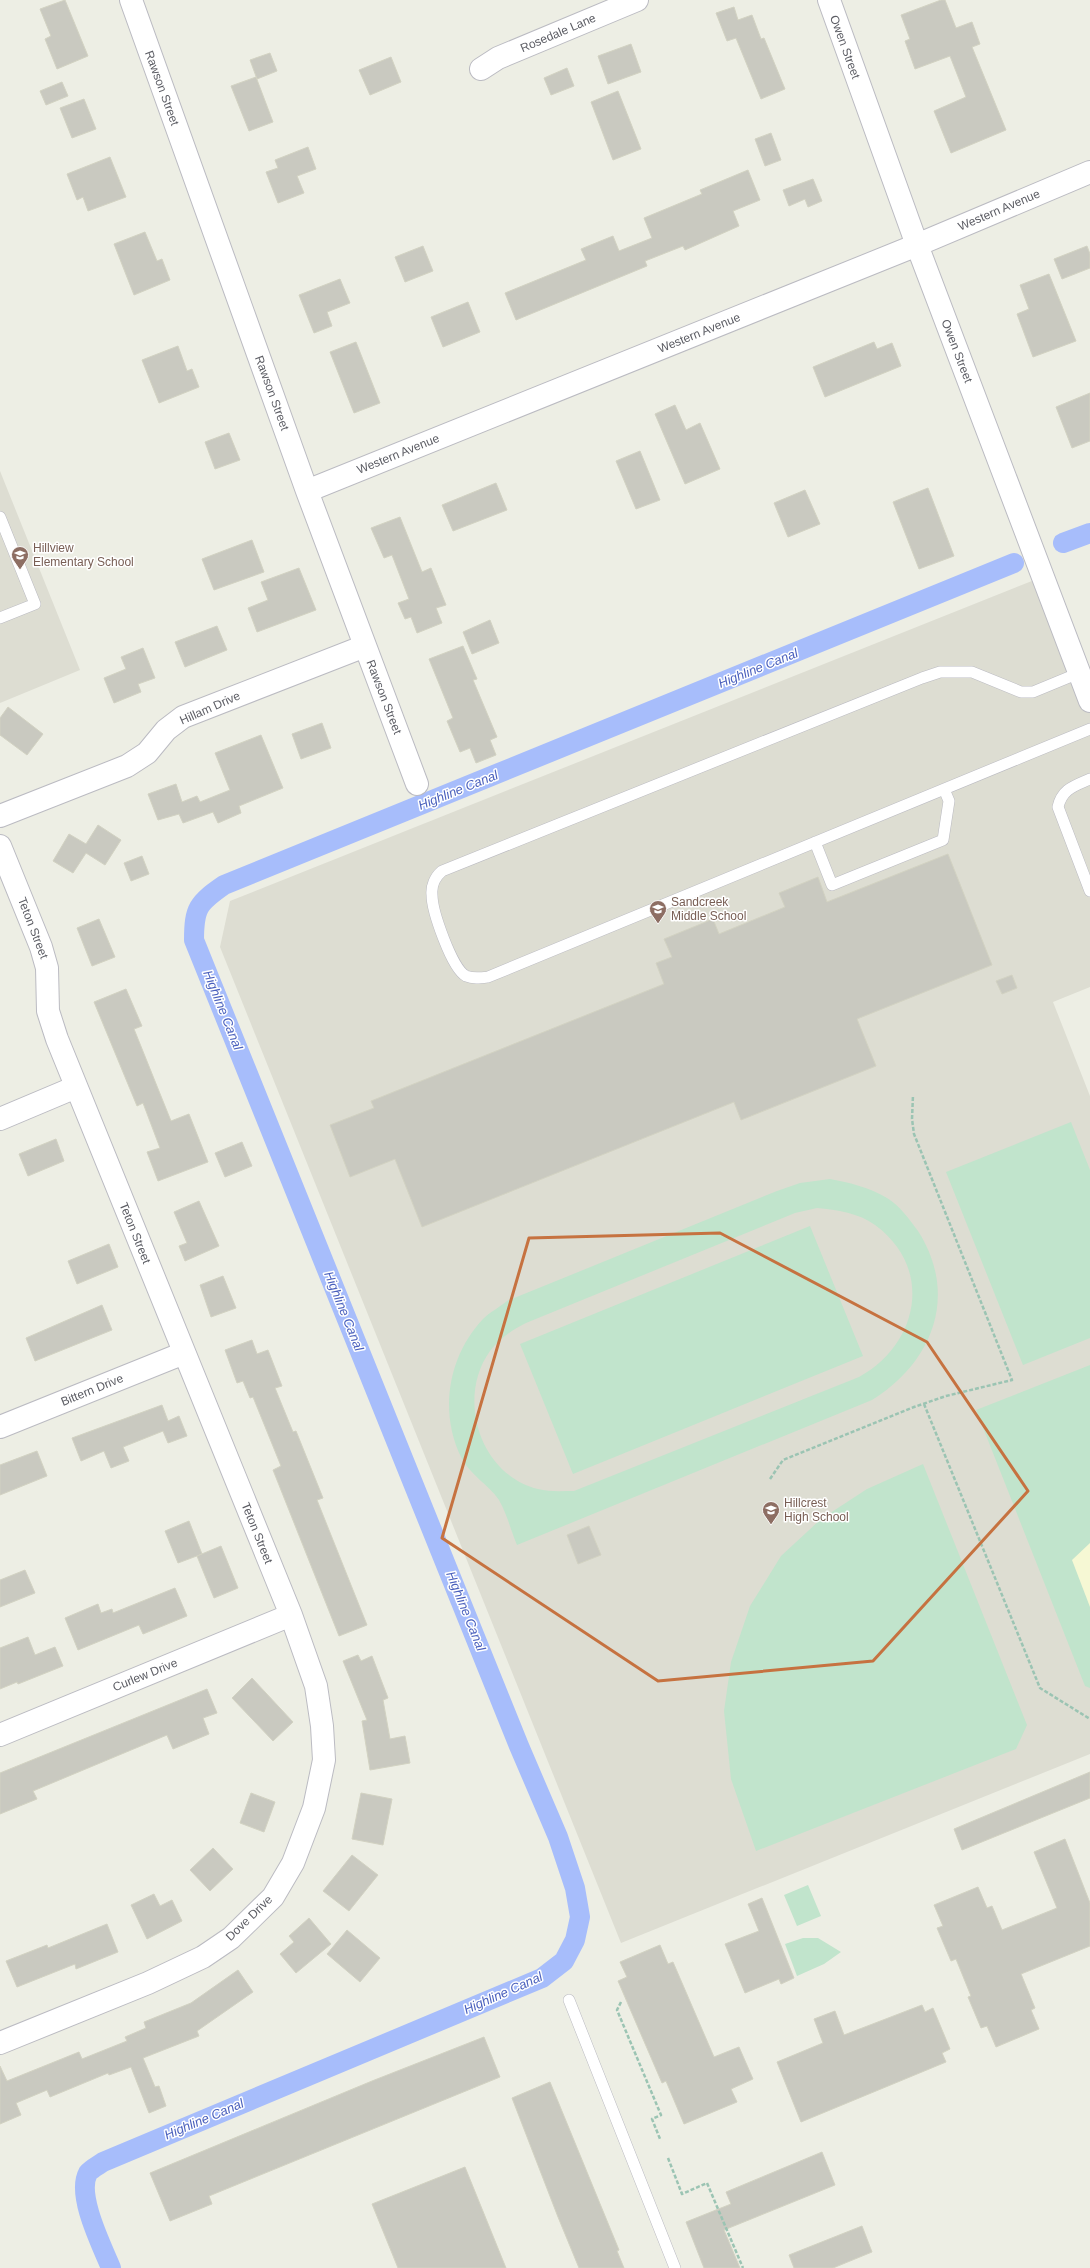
<svg xmlns="http://www.w3.org/2000/svg" width="1090" height="2268" viewBox="0 0 1090 2268" font-family="Helvetica,sans-serif">
<style>
.education{fill:#ddddd2}
.green{fill:#c1e4cc;fill-rule:evenodd}
.sand{fill:#f6f8d4}
.lines{fill:none;stroke-linecap:round;stroke-linejoin:round}
.canal{stroke:#a7bdfb;stroke-width:20}
.building{fill:#c9c9c0;stroke:#d2d2c2}
.lane-casing{stroke:#bbbbc2;stroke-width:12}
.street-casing{stroke:#bbbbc2;stroke-width:24}
.path{stroke:#9bc4b3;stroke-width:2.5;stroke-dasharray:4 2;stroke-linecap:butt}
.lane{stroke:#fff;stroke-width:11}
.street{stroke:#fff;stroke-width:22}
.marked{fill:none;stroke:#c67240;stroke-width:3;stroke-linejoin:round}
.labels{text-anchor:middle;dominant-baseline:central;stroke-width:3;stroke-linejoin:round;paint-order:stroke}
.street-label{font-size:12px;fill:#5c5d64;stroke:#fff}
.education-label{font-size:12px;fill:#785e54;stroke:#fff;text-anchor:start}
.water-label{font-size:13px;font-style:italic;fill:#4a60bd;stroke:#fff}
</style>
<rect width="100%" height="100%" fill="#edeee4"/>
<path class="education" d="M0,471L80,670L0,703Z
M1042,577L1090,701V987L1053,1002L1090,1096V1754L621,1943L220,947L230,901Z"/>
<path class="green" d="M1071,1122L1090,1170V1338L1023,1365L946,1172Z
M830,1179C850,1183 869,1187 887,1198C899,1205 910,1220 918,1231C959,1295 933,1362 872,1400L517,1545C511,1531 507,1514 499,1500C489,1485 470,1475 461,1457C439,1412 448,1356 483,1319C490,1312 500,1307 507,1301L777,1191L800,1183ZM817,1208C837,1210 859,1213 875,1225C934,1268 919,1344 859,1377L574,1491C562,1491 549,1492 538,1489C480,1475 456,1398 490,1351C500,1338 512,1330 526,1323L795,1213Z
M810,1226L863,1356L573,1474L520,1344Z
M1090,1365V1688L1085,1686L976,1410Z
M923,1464L1027,1725L1016,1749L756,1851L731,1779L724,1711L731,1662L750,1606L781,1556L821,1519L867,1489Z
M808,1885L821,1916L797,1926L784,1895Z
M803,1938H818L841,1952L824,1964L797,1976L785,1944Z"/>
<path class="sand" d="M1090,1543V1607L1072,1560Z"/>
<g class="lines">
<path class="canal" d="M1063,543L1090,533
M111,2268C102,2246 76,2195 88,2173C91,2169 99,2165 103,2162L542,1978L564,1961L575,1940L580,1917L575,1888L558,1837L519,1746L194,940C194,908 198,903 224,885L1014,563"/>
</g>
<path class="building" d="M65,0L88,56L57,69L45,39L51,36L40,9Z
M941,0H945L956,28L972,22L980,44L972,47L1006,130L951,153L934,111L966,97L950,56L915,69L905,41L910,39L901,15Z
M734,7L738,20L752,15L761,39L764,38L785,89L761,99L736,38L727,41L716,13Z
M631,44L641,72L608,84L598,56Z
M270,53L277,71L257,79L250,60Z
M391,57L401,82L370,95L359,70Z
M567,68L574,86L551,95L544,78Z
M256,77L273,122L249,131L231,86Z
M62,82L68,96L46,105L40,91Z
M618,91L641,149L613,160L591,102Z
M84,99L96,129L72,138L60,108Z
M771,133L781,160L765,166L755,139Z
M308,147L316,169L297,176L304,193L278,203L266,172L278,168L275,160Z
M110,157L126,197L88,211L83,197L77,200L67,174Z
M748,170L760,200L733,211L739,226L685,250L683,246L645,261L647,266L516,320L505,293L586,260L581,249L613,236L619,251L652,238L644,218L702,194L700,190Z
M813,179L822,201L808,207L805,199L789,206L783,190Z
M145,232L157,261L162,259L170,280L134,295L114,244Z
M423,246L433,271L405,282L395,257Z
M1087,246L1090,254V268L1062,279L1054,259Z
M1049,274L1076,341L1033,357L1017,314L1029,309L1020,285Z
M340,279L350,303L327,312L332,326L314,333L299,295Z
M468,302L480,332L443,347L431,317Z
M356,342L380,403L354,413L330,352Z
M874,342L877,349L892,343L901,366L825,397L813,367Z
M178,346L187,371L192,369L199,387L159,403L142,360Z
M1090,393V441L1072,448L1056,407Z
M675,405L686,430L700,423L720,469L685,484L655,414Z
M229,433L240,460L215,469L205,442Z
M640,451L660,500L636,509L616,461Z
M496,483L507,510L453,531L442,505Z
M928,488L954,556L919,569L893,502Z
M805,490L820,524L788,537L774,503Z
M400,517L422,572L431,568L446,605L436,608L442,623L417,633L411,617L405,619L398,603L409,599L392,555L384,558L371,528Z
M252,540L264,572L214,590L202,559Z
M299,568L316,610L257,632L248,608L268,600L261,582Z
M490,620L499,643L472,654L463,632Z
M217,626L227,650L185,667L175,642Z
M463,646L477,679L473,680L497,737L490,740L496,755L476,763L470,748L460,752L447,721L453,718L429,659Z
M143,648L155,678L138,684L141,692L114,703L104,678L126,669L121,657Z
M8,707L43,734L27,755L0,735V718Z
M322,723L331,748L301,759L292,734Z
M261,735L283,788L239,806L241,813L218,823L213,812L183,823L179,814L158,820L148,794L176,784L182,802L197,796L200,802L230,790L215,753Z
M98,825L121,840L105,865L86,853L73,873L53,861L69,834L86,844Z
M948,854L992,965L857,1019L876,1066L741,1120L734,1102L422,1227L395,1159L350,1177L330,1125L374,1108L371,1101L664,984L656,963L672,957L664,939L713,919L719,934L785,907L779,893L818,877L827,902Z
M142,856L149,874L131,881L124,863Z
M99,919L115,957L92,966L77,928Z
M1012,975L1017,988L1002,994L996,981Z
M126,989L142,1026L134,1029L171,1121L189,1114L208,1162L158,1181L147,1152L160,1148L143,1103L137,1106L94,1002Z
M56,1139L64,1161L28,1176L19,1154Z
M242,1142L252,1166L225,1177L215,1153Z
M199,1201L219,1246L185,1261L179,1246L187,1243L174,1212Z
M109,1244L118,1267L77,1284L68,1261Z
M223,1276L236,1308L211,1317L200,1285Z
M102,1305L112,1330L35,1361L26,1338Z
M252,1340L257,1354L268,1350L282,1386L275,1388L293,1432L296,1431L323,1498L317,1500L367,1625L339,1636L273,1470L281,1466L253,1397L250,1398L243,1381L237,1383L225,1350Z
M162,1405L168,1421L179,1416L187,1436L168,1443L163,1431L123,1447L129,1461L111,1468L104,1451L81,1461L72,1438Z
M37,1451L47,1476L0,1495V1465Z
M189,1521L202,1554L178,1563L165,1531Z
M589,1526L601,1555L578,1564L567,1535Z
M221,1546L238,1588L214,1598L197,1556Z
M25,1570L35,1593L0,1607V1580Z
M175,1588L187,1616L143,1634L139,1625L78,1650L65,1618L98,1604L101,1613L112,1609L113,1613Z
M28,1637L35,1655L55,1647L63,1666L18,1684L17,1682L0,1689V1648Z
M358,1655L361,1661L372,1656L388,1698L383,1700L390,1739L405,1736L410,1763L370,1770L362,1721L367,1720L343,1661Z
M252,1678L293,1722L273,1741L232,1698Z
M207,1689L217,1713L203,1718L209,1734L173,1749L167,1735L33,1791L37,1799L0,1814V1773Z
M1090,1772V1798L962,1850L954,1829Z
M251,1793L275,1802L264,1832L240,1823Z
M361,1793L392,1799L383,1845L352,1839Z
M1065,1839L1090,1903V1946L1021,1974L1035,2008L1031,2010L1039,2029L996,2047L987,2026L981,2028L968,1997L971,1996L956,1959L951,1961L937,1928L943,1926L934,1905L978,1887L987,1908L992,1906L1002,1930L1057,1908L1034,1852Z
M213,1848L233,1869L210,1891L190,1870Z
M352,1855L378,1875L349,1911L323,1891Z
M154,1894L160,1906L172,1900L182,1921L147,1939L131,1905Z
M762,1898L794,1978L781,1984L779,1979L745,1993L725,1944L759,1931L748,1904Z
M309,1918L331,1944L296,1973L280,1954L294,1942L289,1936Z
M107,1924L118,1952L76,1969L75,1964L17,1987L6,1961L47,1945L48,1948Z
M347,1930L380,1958L360,1982L327,1954Z
M660,1945L668,1964L673,1962L714,2057L739,2047L753,2079L731,2089L737,2102L684,2124L666,2081L662,2083L618,1981L627,1977L620,1962Z
M238,1970L253,1992L197,2031L199,2036L143,2058L155,2087L159,2086L166,2106L149,2113L131,2067L109,2075L108,2073L50,2097L47,2090L16,2103L21,2115L0,2124V2066L7,2081L79,2052L82,2059L127,2041L125,2037L146,2028L144,2022L191,2003Z
M922,2005L925,2012L933,2008L950,2049L942,2053L946,2062L801,2122L777,2062L823,2043L814,2019L835,2011L844,2035Z
M484,2037L500,2077L209,2196L212,2204L170,2221L150,2173L372,2081Z
M550,2082L619,2250L617,2251L624,2268H579L558,2217L512,2098Z
M822,2152L835,2185L724,2230L740,2268H704L686,2222L731,2204L726,2192Z
M465,2167L506,2268H398L372,2204Z
M862,2226L872,2252L833,2268H794L789,2255Z"/>
<g class="lines">
<defs>
<path id="lane" d="M0,517L35,604L0,618
M1079,673L1033,692H1021L972,672H940L922,678L442,871C435,877 431,886 432,895C432,911 452,969 466,976C473,979 480,978 488,977L1090,729
M1090,779C1074,786 1062,789 1058,807L1090,891
M815,842L832,885L943,840L949,801L944,789
M569,2000L675,2268"/>
<path id="street" d="M131,0L307,491L417,784
M829,0L917,245L1090,701
M481,69L498,58L637,0
M307,491L917,245L1090,172
M0,816L127,766L147,753L166,730L183,717L365,646
M0,846L41,947L47,968L48,1011L57,1039L291,1615L316,1686L322,1726L324,1760L314,1808L293,1863L273,1897L231,1938L203,1957L148,1983L0,2043
M0,1119L76,1087
M0,1427L184,1353
M0,1735L291,1615"/>
</defs>
<use href="#lane" class="lane-casing"/>
<use href="#street" class="street-casing"/>
<path class="path" d="M924,1404L1040,1688L1090,1719
M770,1479L783,1460L914,1407L946,1396L1012,1380L914,1134L912,1119L913,1095
M621,2002L617,2010L661,2115L652,2119L660,2139
M668,2158L682,2194L707,2183L743,2268"/>
<use href="#lane" class="lane"/>
<use href="#street" class="street"/>
</g>
<path class="marked" d="M720,1233L927,1342L1028,1491L873,1661L658,1681L442,1538L529,1238Z"/>
<defs>
<symbol id="school-pin" viewBox="-11 -11 22 30"><path d="M0 17L-7.5 6A9.5 9.5 0 1 1 7.5 6Z" fill="#8d6e63" stroke="#fff"/><path d="M0-5L7-2L0 1L-7-2ZM-4 1L0 2.5L4 1V4Q0 6-4 4Z" fill="#fff"/></symbol>
</defs>
<g fill-rule="evenodd">
<use href="#school-pin" x="10" y="545" width="20" height="27"/>
<use href="#school-pin" x="648" y="899" width="20" height="27"/>
<use href="#school-pin" x="761" y="1500" width="20" height="27"/>
</g>
<g class="labels">
<g class="street-label">
<text transform="translate(558 33) rotate(-23)">Rosedale Lane</text>
<text transform="translate(845 47) rotate(70)">Owen Street</text>
<text transform="translate(162 88) rotate(70)">Rawson Street</text>
<text transform="translate(999 210) rotate(-23)">Western Avenue</text>
<text transform="translate(699 333) rotate(-22)">Western Avenue</text>
<text transform="translate(957 351) rotate(69)">Owen Street</text>
<text transform="translate(272 393) rotate(70)">Rawson Street</text>
<text transform="translate(398 454) rotate(-22)">Western Avenue</text>
<text transform="translate(384 697) rotate(69)">Rawson Street</text>
<text transform="translate(210 708) rotate(-24)">Hillam Drive</text>
<text transform="translate(33 928) rotate(69)">Teton Street</text>
<text transform="translate(135 1233) rotate(68)">Teton Street</text>
<text transform="translate(92 1390) rotate(-22)">Bittern Drive</text>
<text transform="translate(257 1533) rotate(68)">Teton Street</text>
<text transform="translate(145 1675) rotate(-22)">Curlew Drive</text>
<text transform="translate(249 1918) rotate(-44)">Dove Drive</text>
</g>
<g class="education-label">
<text x="33" y="548">Hillview<tspan x="33" dy="14">Elementary School</tspan></text>
<text x="671" y="902">Sandcreek<tspan x="671" dy="14">Middle School</tspan></text>
<text x="784" y="1503">Hillcrest<tspan x="784" dy="14">High School</tspan></text>
</g>
<g class="water-label">
<text transform="translate(758 668) rotate(-22)">Highline Canal</text>
<text transform="translate(458 790) rotate(-22)">Highline Canal</text>
<text transform="translate(223 1010) rotate(68)">Highline Canal</text>
<text transform="translate(344 1311) rotate(68)">Highline Canal</text>
<text transform="translate(466 1611) rotate(68)">Highline Canal</text>
<text transform="translate(503 1993) rotate(-24)">Highline Canal</text>
<text transform="translate(204 2119) rotate(-23)">Highline Canal</text>
</g>
</g>
</svg>
